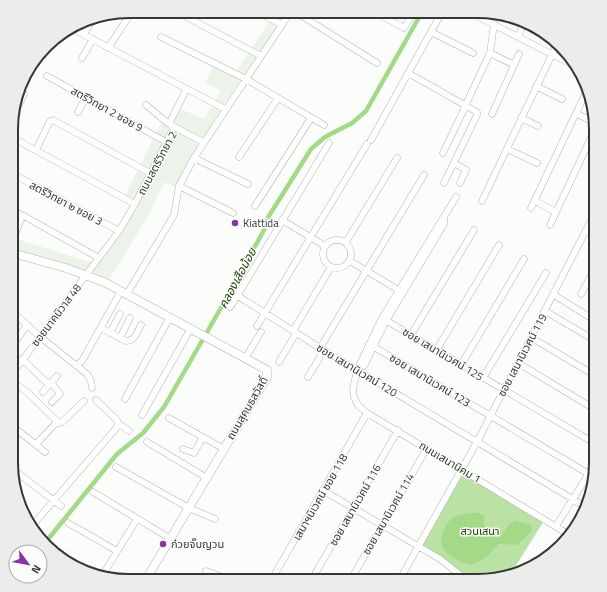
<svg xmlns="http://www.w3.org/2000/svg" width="607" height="592" viewBox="0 0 607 592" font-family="'Titillium Web','Noto Sans Thai',sans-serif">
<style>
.built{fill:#ecf3e9}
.green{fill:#bae2a4}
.water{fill:#a4d987}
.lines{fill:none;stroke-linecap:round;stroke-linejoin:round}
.canal{stroke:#a4d987;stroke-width:4.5}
.minor-casing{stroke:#b2b4b1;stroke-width:7}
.major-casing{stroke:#b2b4b1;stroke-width:9}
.minor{stroke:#fff;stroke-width:6}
.major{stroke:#fff;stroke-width:8}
.poi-dot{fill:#8535a4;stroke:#fafdf9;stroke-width:1.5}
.labels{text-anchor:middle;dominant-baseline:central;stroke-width:3;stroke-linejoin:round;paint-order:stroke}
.street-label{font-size:11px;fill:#353635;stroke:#fafdf9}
.poi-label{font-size:11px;fill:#353635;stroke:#fafdf9;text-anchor:start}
.park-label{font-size:11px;fill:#193a00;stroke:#fafdf9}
.water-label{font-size:12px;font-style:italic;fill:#1a3a00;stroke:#fafdf9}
.rim{fill:none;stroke:#353635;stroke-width:2}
</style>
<rect width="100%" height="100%" fill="#fafdf9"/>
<path class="built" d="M276,11H288L217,116L175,187L164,182L148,216L109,280L98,275L12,250L13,238L93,263L132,205L123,200L164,117L173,122L181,109L204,119L221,91L205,83L213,67L233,76Z"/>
<path class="green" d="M462,469L545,519L510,575L478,581L418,547Z"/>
<path class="water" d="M473,513H479L484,516C484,526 484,532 494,537L501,536L509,524L516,521L531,525L532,531L517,545L499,544C491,552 485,561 473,564C466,566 444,554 442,546C439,539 446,523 452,518C457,514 467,514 473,513Z"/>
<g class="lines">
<path class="canal" d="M45,543L117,454L143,433L164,407L226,299L264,230L267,219L311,149L325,137L352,123L366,111L422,12"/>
<defs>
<path id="minor" d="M175,11L261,56
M256,11L282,25
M294,11L377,63
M375,12L404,28L414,12
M469,12L577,67
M488,21L493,12
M75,30L225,109
M431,32L473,53
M84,34L94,17
M518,36L524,23
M161,37L246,79L324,125
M108,48L129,16
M490,53L514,65
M82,58L93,39
M408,73L477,112V115L444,183
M47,76L166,142
M536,86L562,99
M467,102L490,53L494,24
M146,105L169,124L203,142
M78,112L86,97
M492,114L519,54
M577,114L596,123
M13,118L24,94L20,89
M521,118L538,126
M169,124L186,90
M13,138L135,204
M371,140L442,12
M329,143L239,293L238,296L320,348L586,507
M507,149L537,163
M36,150L50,121L53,120L150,173
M443,153L466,105
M239,157L278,98
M194,158L248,184
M454,163L466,170L460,183
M13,174L119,231
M179,186L233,213
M456,197L382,318L357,370L353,389L354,397L358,405L367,413L568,534
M482,201L557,44
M535,201L556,212
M255,206L311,118
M531,208L588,88
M13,210L99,258
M282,220L325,246
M550,225L596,127
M586,231L596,237
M323 254a14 14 0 1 1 28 0a14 14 0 1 1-28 0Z
M346,242L397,158
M12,243L22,216
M350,261L402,292
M127,294L174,215L179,186L194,158L291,11
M581,294L596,267
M554,295L596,321
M230,307L239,293
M12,311L39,336L87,374L91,381L92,388
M545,311L596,341
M382,318L596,444
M257,326L367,144
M101,328L126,341C135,341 137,332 141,325
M293,331L331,267
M110,333L120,314
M411,335L474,230
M120,338L130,318
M532,338L596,376
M16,341L27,325
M369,344L594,477
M320,348L424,175
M436,351L499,245
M246,357L261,332
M22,359L49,385L57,376
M279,362L296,333
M518,363L596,410
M77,365L82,361L121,291
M461,365L524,259
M364,366L386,321L444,224V219
M12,374L119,231L135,204L174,127
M308,377L324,350
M483,378L546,273
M12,381L27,392L59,423L62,422L84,401
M51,382L60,394L52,402
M43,392L49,385
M125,399L170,317
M142,415L191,328
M169,418L224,449
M118,423L129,431
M11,425L45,452
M147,442L207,478
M36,444L57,422
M183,449L194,453L203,437
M116,467L189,508L215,519
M11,468L61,506
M324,491L440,559L468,581
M93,492L171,539
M68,523L117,551
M556,526L596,462
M31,527L118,426L117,420L96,400
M206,571L234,581
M102,576L137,519
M120,578L124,581
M271,581L367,413
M311,581L398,430
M350,581L427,448
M399,581L477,442L596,211"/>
<path id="major" d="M12,253L66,268L104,282L267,370V377L145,581"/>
</defs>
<use href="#minor" class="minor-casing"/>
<use href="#major" class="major-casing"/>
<use href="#minor" class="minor"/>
<use href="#major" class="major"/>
</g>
<g class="poi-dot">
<circle cx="235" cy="223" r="4"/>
<circle cx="163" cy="544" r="4"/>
</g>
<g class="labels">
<g class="street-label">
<text transform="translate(107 109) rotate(29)">สตรีวิทยา 2 ซอย 9</text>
<text transform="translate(157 163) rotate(-62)">ถนนสตรีวิทยา 2</text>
<text transform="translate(66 203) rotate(28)">สตรีวิทยา ๒ ซอย 3</text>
<text transform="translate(56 315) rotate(-53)">ซอยนาคนิวาส 48</text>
<text transform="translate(443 354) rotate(31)">ซอย เสนานิเวศน์ 125</text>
<text transform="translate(522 355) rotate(-62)">ซอย เสนานิเวศน์ 119</text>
<text transform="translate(357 370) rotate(31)">ซอย เสนานิเวศน์ 120</text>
<text transform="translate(430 380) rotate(31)">ซอย เสนานิเวศน์ 123</text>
<text transform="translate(247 408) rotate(-60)">ถนนสุคนธสวัสดิ์</text>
<text transform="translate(450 462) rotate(31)">ถนนเสนานิคม 1</text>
<text transform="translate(320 497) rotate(-60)">เสนาฯนิเวศน์ ซอย 118</text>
<text transform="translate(355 505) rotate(-60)">ซอย เสนานิเวศน์ 116</text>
<text transform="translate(388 514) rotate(-60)">ซอย เสนานิเวศน์ 114</text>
</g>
<g class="poi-label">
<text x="243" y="223">Kiattida</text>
<text x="171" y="544">ก๋วยจั๊บญวน</text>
</g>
<g class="park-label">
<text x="480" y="531">สวนเสนา</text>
</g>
<g class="water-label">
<text transform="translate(237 278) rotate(-62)">คลองเสือน้อย</text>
</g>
</g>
<path d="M0 0H607V592H0ZM129 18H478A111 111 0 0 1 589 129V463A111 111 0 0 1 478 574H129A111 111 0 0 1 18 463V129A111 111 0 0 1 129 18Z" fill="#eaede9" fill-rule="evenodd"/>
<path class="rim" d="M129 18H478A111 111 0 0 1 589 129V463A111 111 0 0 1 478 574H129A111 111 0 0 1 18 463V129A111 111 0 0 1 129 18Z"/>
<g transform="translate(28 564) rotate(122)"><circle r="19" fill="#fafdf9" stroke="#abadab"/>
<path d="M0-3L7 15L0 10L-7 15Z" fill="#8535a4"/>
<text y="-6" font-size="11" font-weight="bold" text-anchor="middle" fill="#353635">N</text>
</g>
</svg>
